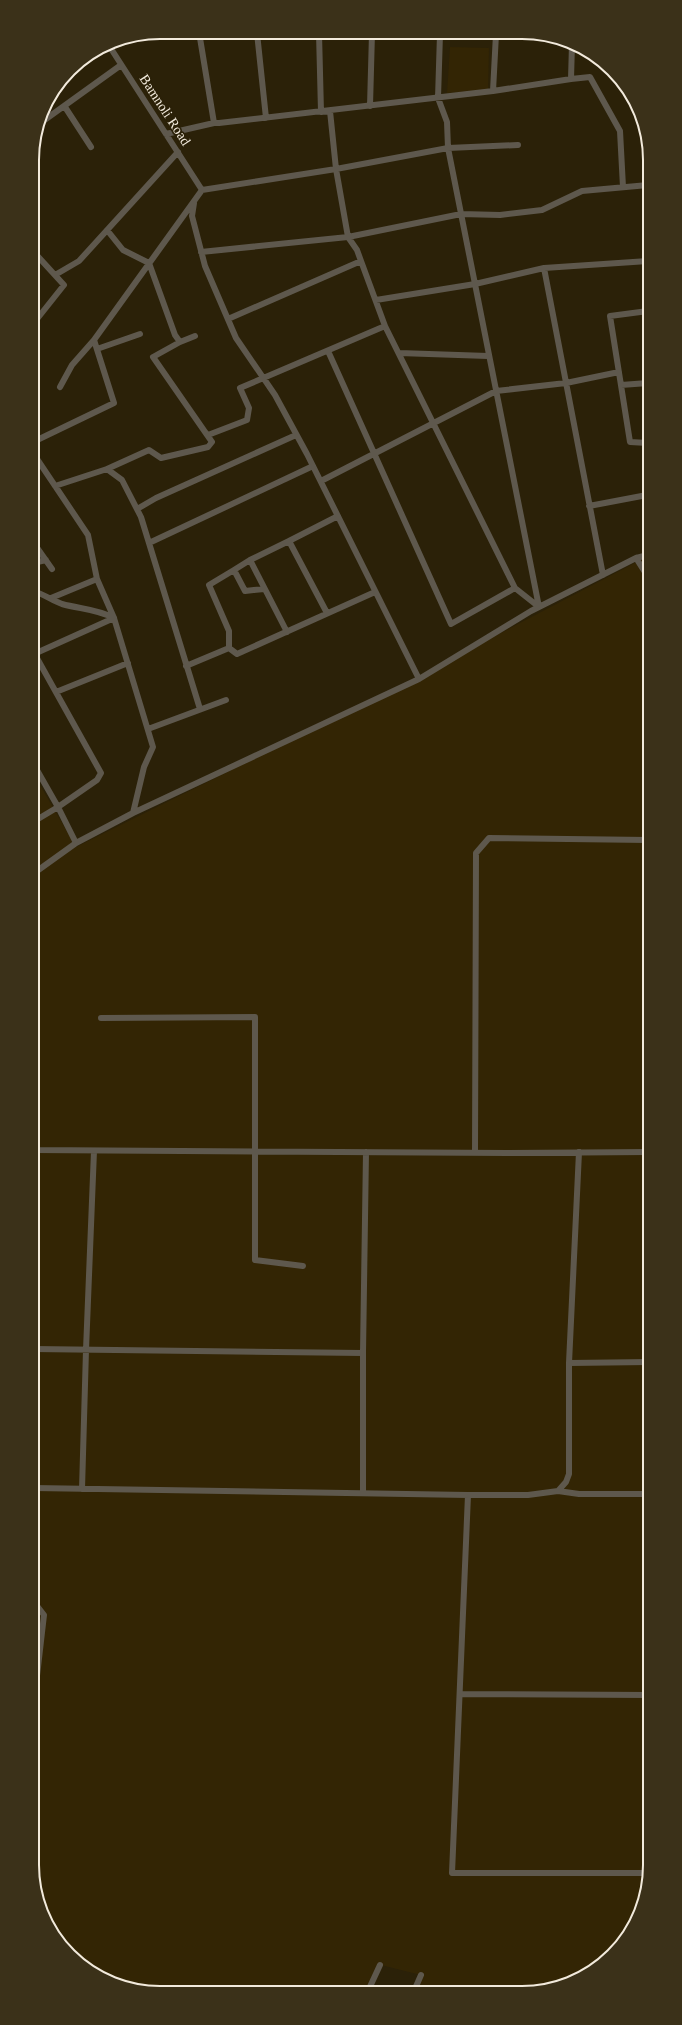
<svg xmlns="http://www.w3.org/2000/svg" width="682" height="2025" viewBox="0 0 682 2025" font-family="Georgia,serif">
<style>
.built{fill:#332504}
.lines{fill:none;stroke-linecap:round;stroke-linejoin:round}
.minor{stroke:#5e584d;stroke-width:6}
.tertiary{stroke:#5e584d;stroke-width:8}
.labels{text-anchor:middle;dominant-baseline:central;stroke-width:3.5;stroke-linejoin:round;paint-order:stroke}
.street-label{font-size:14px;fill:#f2eadc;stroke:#2b2108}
.rim{fill:none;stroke:#f2eadc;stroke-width:2}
</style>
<rect width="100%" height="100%" fill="#2b2108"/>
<path class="built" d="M450,47L489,48L488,90L447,93Z
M648,556L650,1873L640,1914L618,1950L586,1976L547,1991H414L421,1975L381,1965L368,1991H135L103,1980L69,1955L45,1922L34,1890L33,773L76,847L363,705Z"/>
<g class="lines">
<path class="minor" d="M199,32L214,123H219L493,91L571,79L572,44
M257,33L266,118
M319,33L321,112L330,111L336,169L448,148L518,145
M440,34L438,98L447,122L448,148L475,284L544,268L603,575
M108,44L202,190
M571,79L590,77L620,131L623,187
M493,91L496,34
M370,106L372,33
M65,107L91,147
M39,124L121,65
M166,134L214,123
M194,203L192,216L205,266L236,338L275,395L307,454L419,679
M107,230L123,250L149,263L175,335L180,342L195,336
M32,250L64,285L33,324
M201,252L348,237L357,250L361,261
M544,268L648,261
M55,275L79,261L178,152
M376,300L475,284L539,607
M648,311L610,316L630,442L648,443
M385,326L515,588L539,607
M97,349L140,334
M328,351L451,624L515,588
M399,353L488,356
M621,385L648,383
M60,387L72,365L94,340
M208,435L247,420L249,408L240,388L385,326L361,261L228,319
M33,442L114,403L94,340L202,190L336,169L348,237L461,214L500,215L542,210L582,191L648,185
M33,453L88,535L97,579L114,618L153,747L144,767L133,813
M107,469L149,450L161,458L208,447L212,442L153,357L180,342
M321,481L496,391L566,383L619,372
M55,486L107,469L122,480L141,517L200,709
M589,506L647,495L648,492
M137,509L156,498L296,435
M33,542L52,569
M149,543L313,466
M636,558L648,577
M250,560L234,570L245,591L264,589
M33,563L46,560
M234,570L209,585L229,631V648L237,654L375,592
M33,591C43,594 52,600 62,604C80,609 97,609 114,618L34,654
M51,598L97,579
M327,613L289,541L338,516
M287,632L250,560L289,541
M33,651L101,773L97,780L58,807L33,763
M186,666L229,648
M56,692L128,663
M148,729L226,700
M33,822L58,807L76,843
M101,1018L255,1017V1260L303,1266
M34,1150L37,871L76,843L133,813L419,679L531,611L636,558L648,555
M34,1150L508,1153L649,1152
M475,1153L476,853L489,838L648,840
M34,1349L363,1353L366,1152
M363,1353V1492
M569,1363L579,1152
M34,1488L468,1495H528L558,1491L566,1482L569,1474V1363L649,1362
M82,1489L86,1350L94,1151
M558,1491L579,1494H649
M468,1495L452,1873H650
M34,1602L44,1615L34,1702
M460,1694L650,1695
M368,1991L380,1965
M414,1991L421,1975"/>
<path class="tertiary" d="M649,1878V1873"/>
</g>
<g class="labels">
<g class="street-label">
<text transform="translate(165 110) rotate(57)">Bamnoli Road</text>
</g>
</g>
<path d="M0 0H682V2025H0ZM160 39H522A121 121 0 0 1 643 160V1865A121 121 0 0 1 522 1986H160A121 121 0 0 1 39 1865V160A121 121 0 0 1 160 39Z" fill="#3b3119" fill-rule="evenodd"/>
<path class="rim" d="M160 39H522A121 121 0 0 1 643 160V1865A121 121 0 0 1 522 1986H160A121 121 0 0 1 39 1865V160A121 121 0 0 1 160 39Z"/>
</svg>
